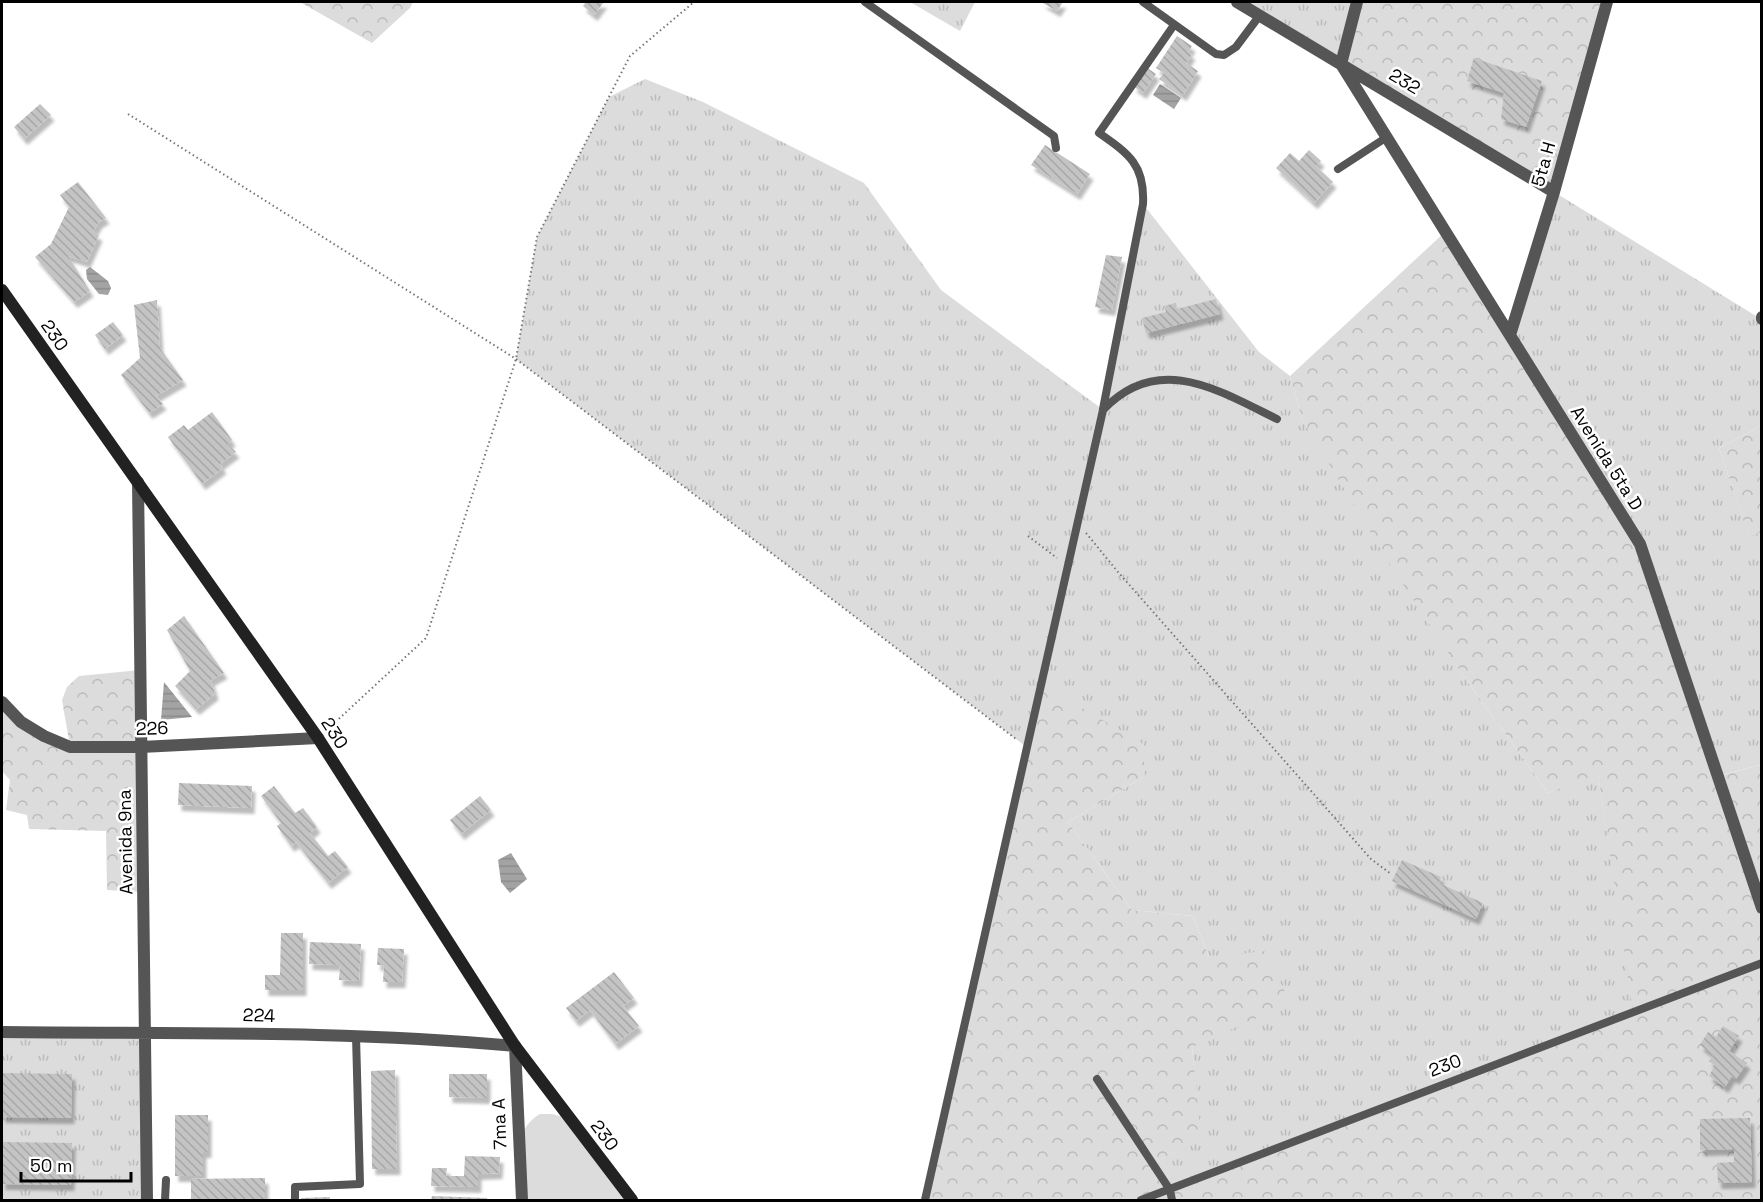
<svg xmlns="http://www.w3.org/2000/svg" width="1763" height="1202" viewBox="0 0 1763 1202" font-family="'Space Grotesk',sans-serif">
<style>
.grass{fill:url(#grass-tufts)}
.forest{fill:url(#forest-crowns)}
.park{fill:#dcdcdc}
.water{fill:url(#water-rules)}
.building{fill:url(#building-back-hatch);filter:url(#shadow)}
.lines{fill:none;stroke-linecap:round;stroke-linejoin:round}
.path{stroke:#777;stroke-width:2;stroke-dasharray:1.5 3;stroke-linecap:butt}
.lane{stroke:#555;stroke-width:8}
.street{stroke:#555;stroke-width:12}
.secondary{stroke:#222;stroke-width:12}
.labels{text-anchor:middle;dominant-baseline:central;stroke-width:5;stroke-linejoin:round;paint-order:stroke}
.street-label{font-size:18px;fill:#000;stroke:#fff}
</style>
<defs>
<pattern id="grass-tufts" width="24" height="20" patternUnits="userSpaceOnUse" patternTransform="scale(1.5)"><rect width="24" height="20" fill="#dcdcdc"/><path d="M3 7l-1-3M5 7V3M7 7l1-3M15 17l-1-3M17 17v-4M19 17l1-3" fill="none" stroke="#bbb"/></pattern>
<pattern id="forest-crowns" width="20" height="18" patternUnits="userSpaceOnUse" patternTransform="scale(1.5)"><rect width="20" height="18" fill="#dcdcdc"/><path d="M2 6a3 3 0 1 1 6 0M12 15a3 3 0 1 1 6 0" fill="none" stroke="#bbb"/></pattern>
<pattern id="water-rules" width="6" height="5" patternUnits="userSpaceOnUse" patternTransform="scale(1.5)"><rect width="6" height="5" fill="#a3a3a3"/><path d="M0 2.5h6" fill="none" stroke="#8b8b8b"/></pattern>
<pattern id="building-back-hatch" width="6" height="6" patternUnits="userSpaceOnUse" patternTransform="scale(1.5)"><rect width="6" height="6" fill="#c4c4c4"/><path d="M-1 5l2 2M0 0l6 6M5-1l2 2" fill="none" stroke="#a7a7a7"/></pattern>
<filter id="shadow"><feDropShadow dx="3.5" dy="6" stdDeviation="1.5" flood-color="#0004"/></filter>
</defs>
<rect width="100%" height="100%" fill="#fff"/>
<path class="grass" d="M910,2H975L960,31Z
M1237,2H1357L1341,64Z
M645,79L703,102L864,183L941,290L1102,409L1143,204L1259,352L1290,376L1302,419L1465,678L1548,793L1598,773L1634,1012L1170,1190L1153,1164L1200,1137L1192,1047L1209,957L1193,916L1132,910L1068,822L1145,776L1028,748L516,359L537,237L609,97Z
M1554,192L1761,319V426L1719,448L1749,536L1761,532V765L1717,776L1510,335Z
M2,1032H145L147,1200H2Z"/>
<path class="forest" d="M300,2H413L410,8L372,43Z
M1357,2H1607L1554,192L1341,64Z
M1445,232L1640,544L1718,776L1761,765V1200H925L1042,684L1143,744L1145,776L1068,822L1132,910L1193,916L1209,957L1266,951L1290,1003L1192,1047L1201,1137L1153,1164L1170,1189L1633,1012L1598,774L1548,793L1465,678L1394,571L1302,419L1290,376Z
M1761,426V532L1749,537L1719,448Z
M140,670L143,892L107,890L106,831L29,829L27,815L6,810L10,780L2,771V702L21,722L70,746L62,700L67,687L79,676Z"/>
<path class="park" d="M540,1114H552L570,1119L632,1200H522C519,1170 509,1132 540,1114Z"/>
<path class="water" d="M1160,84L1181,98L1174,109L1153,95Z
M90,267L108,281L111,288L108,295L99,294L87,279L86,270Z
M164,682L192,717L161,720Z
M511,853L527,879L510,893L501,882L498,860Z"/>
<path class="building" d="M586,2H604L594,15L583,6Z
M1041,2H1063L1057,11Z
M1177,36L1192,46L1188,52L1192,54L1186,63L1198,71L1183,95L1159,79L1164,73L1156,68Z
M1474,58L1542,81L1526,127L1501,119L1504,93L1467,81Z
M1146,67L1156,74L1143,93L1133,86Z
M40,104L51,115L24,139L14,127Z
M1045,145L1090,174L1077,194L1031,165Z
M1309,150L1321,161L1316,166L1333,182L1314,203L1276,168L1290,153L1299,161Z
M78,182L106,218L99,222L93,232L99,235L87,262L68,256L90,291L74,302L35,257L51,244L69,207L60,195Z
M1106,255L1122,257L1112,310L1095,307Z
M1216,299L1220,314L1146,333L1142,318L1166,312L1164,306L1176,303L1177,309Z
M157,300L160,348L183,380L156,396L163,404L149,413L121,375L140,358L134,305Z
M113,322L123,335L105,349L95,335Z
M212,412L232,440L228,444L236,452L220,464L223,468L202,484L168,437L184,425L188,430Z
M184,616L224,673L211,680L215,694L196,709L175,686L190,671L167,630Z
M179,783L252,786L251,808L178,805Z
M274,786L295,813L303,808L317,827L310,833L328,856L335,851L348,867L328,883L296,842L291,846L277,826L281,823L261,796Z
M480,796L491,810L461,834L450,820Z
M1402,860L1441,877L1439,883L1483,903L1476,919L1392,881Z
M281,933H303V990H265V975H280Z
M310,942L361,944L359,981L339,980L340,965L309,964Z
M378,948L404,949L402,982H383L384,965H377Z
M614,972L634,998L623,1006L639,1026L615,1044L590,1010L576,1021L566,1008Z
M1723,1026L1739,1036L1729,1051L1747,1063L1736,1079L1732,1076L1725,1087L1709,1076L1715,1065L1709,1061L1713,1055L1700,1045L1708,1032L1716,1037Z
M395,1070L397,1169H372L371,1071Z
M2,1073L72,1074L71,1118L2,1117Z
M449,1074H487V1098L449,1097Z
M175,1115H208V1152H203V1176H175Z
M1750,1118L1752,1182L1718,1183L1717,1163L1734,1162V1149L1700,1150V1119Z
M2,1142L72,1143L71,1185L2,1184Z
M465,1156L500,1157L499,1173L478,1174V1187L431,1186L432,1168H447L446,1176H464Z
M265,1178V1200H191V1179Z
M432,1196L487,1198V1200H431Z
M330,1197V1200H301V1198Z"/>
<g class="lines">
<path class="path" d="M128,114L516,359L1016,739
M1086,533L1118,572L1371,859L1391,874
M1028,536L1057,558
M329,728L426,638L516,359L537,237L630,56L694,2"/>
<path class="lane" d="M865,2L1054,136L1056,148
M1143,2L1216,54L1224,55L1236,47L1260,15
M1338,169L1387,137
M1103,409L1143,204C1145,165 1129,154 1099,133L1174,25
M1097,1079L1170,1190L1172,1200
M165,1200L166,1180
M295,1200V1187L360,1184L356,1036
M925,1200L1103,410C1158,352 1218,390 1277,419
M1141,1200L1762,963"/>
<path class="street" d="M1237,2L1554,192
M1357,2L1341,64L1640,544L1762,908
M1762,317V319
M1510,335L1554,192L1607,2
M138,482L147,1200
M2,702L21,722L44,736L70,747H141L318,738
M2,1032C173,1034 344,1030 515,1046L522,1200"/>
<path class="secondary" d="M2,290L318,738L515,1046L632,1200"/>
</g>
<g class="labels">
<g class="street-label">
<text transform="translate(1405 81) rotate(31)">232</text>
<text transform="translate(1543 164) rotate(-74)">5ta H</text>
<text transform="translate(55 335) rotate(55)">230</text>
<text transform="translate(1607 458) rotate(58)">Avenida 5ta D</text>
<text transform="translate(152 728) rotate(-2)">226</text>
<text transform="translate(335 733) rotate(57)">230</text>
<text transform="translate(125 842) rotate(-91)">Avenida 9na</text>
<text transform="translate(259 1015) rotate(2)">224</text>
<text transform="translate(1445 1065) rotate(-21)">230</text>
<text transform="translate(499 1124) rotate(-92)">7ma A</text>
<text transform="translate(605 1135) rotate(53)">230</text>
</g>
</g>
<rect width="1763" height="1202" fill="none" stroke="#000000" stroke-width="6"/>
<path d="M21 1172v9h110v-9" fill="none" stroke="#000000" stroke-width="3"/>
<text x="30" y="1172" font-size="18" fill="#000000" stroke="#ffffff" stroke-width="4.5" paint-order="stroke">50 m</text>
</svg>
